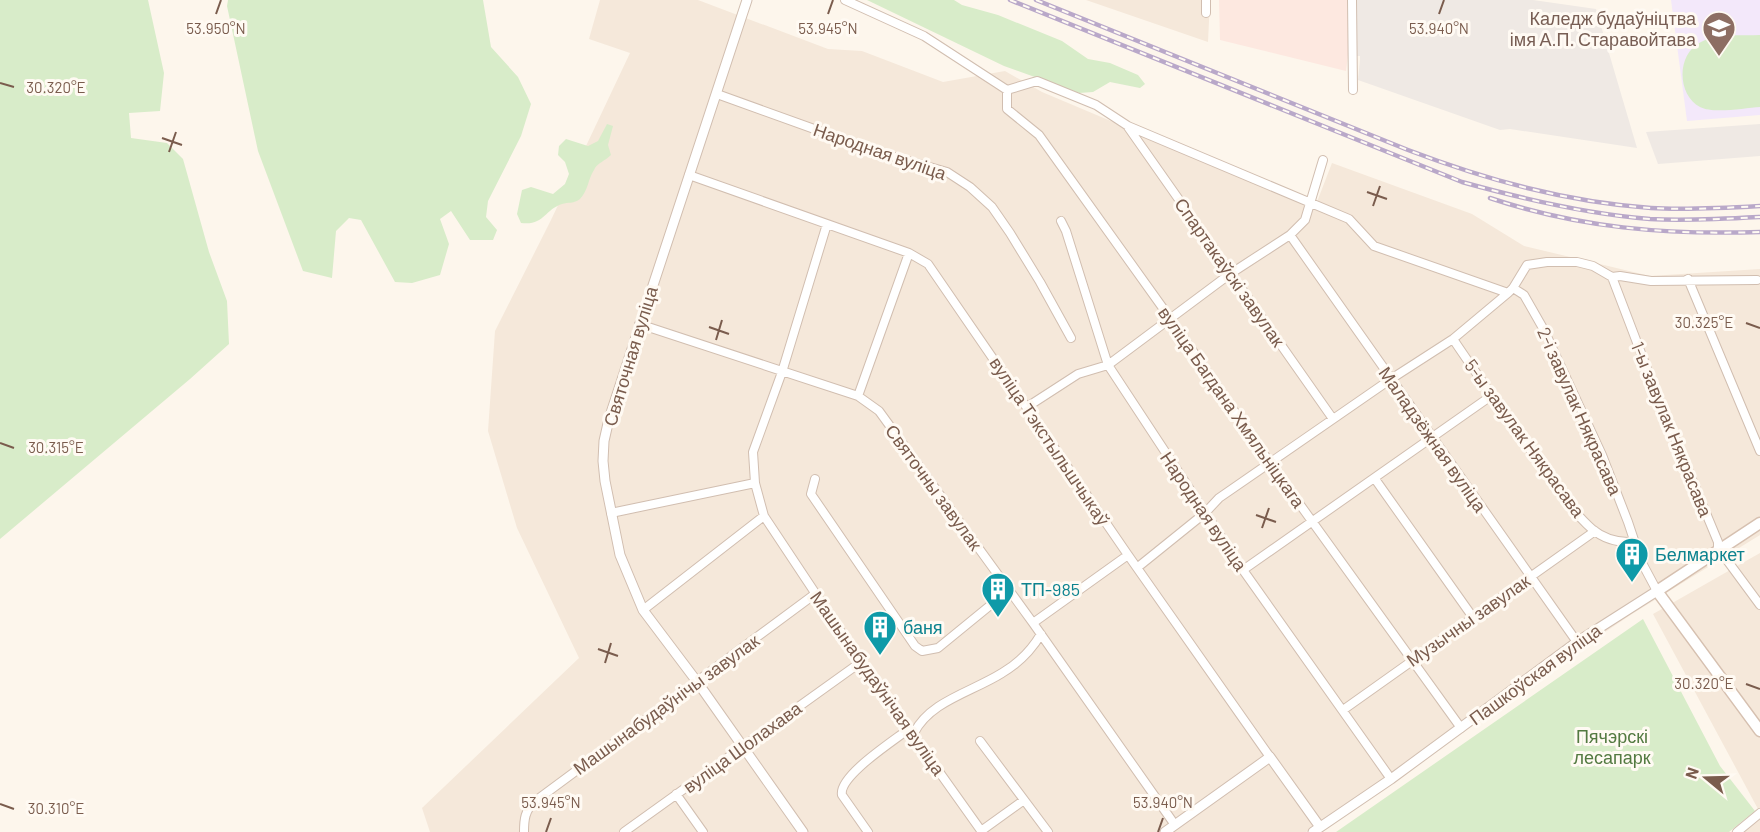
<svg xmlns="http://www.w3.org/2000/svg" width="1760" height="832" viewBox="0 0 1760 832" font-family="Barlow,sans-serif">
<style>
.residential{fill:#f5e8da}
.commercial{fill:#fde8e0}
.industrial{fill:#efe9e4}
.education{fill:#f3e8fa}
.green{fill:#d8ecc9}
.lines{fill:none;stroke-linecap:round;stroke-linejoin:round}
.minor-casing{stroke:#d1beb0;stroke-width:10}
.tertiary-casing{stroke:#d1beb0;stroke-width:11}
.secondary-casing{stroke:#d6c0b0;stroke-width:13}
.minor{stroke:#fff;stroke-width:8}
.tertiary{stroke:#fff;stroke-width:9}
.secondary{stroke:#fff;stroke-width:10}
.rail-casing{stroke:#b9a8c9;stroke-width:4.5}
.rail{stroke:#fffaf3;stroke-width:2;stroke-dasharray:7;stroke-linecap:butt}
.ticks{fill:none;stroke:#7a5c4d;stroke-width:2}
.labels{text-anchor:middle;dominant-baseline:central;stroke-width:6;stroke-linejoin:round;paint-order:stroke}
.education-label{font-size:18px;fill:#785e54;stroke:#fffaf3;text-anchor:end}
.street-label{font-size:18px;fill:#7a5c4d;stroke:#fffaf3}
.culture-label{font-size:18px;fill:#0d838f;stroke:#fffaf3;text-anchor:start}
.park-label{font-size:18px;fill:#537a41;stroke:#fffaf3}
.ticks-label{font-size:15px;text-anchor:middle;fill:#7a5c4d;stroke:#fffaf3;stroke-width:6;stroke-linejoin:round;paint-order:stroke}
</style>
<rect width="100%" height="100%" fill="#fdf6ec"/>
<path class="residential" d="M600,0H698L828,49L862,51L943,82L1005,71L1042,92L1315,207L1332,163L1472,214L1524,246L1650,276L1760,269V535L1632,614L1306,832H430L422,808L579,658L517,528L488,431L495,331L551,220L630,53L589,39Z
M1086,0H1210L1208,42Z
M1760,553V832H1731L1758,809L1653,614Z"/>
<path class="commercial" d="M1219,0H1347L1349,47L1346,71L1220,40Z"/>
<path class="industrial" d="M1357,0H1533L1596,9L1637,148L1510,129L1500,130L1358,80L1360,60V56H1357Z
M1760,124V156L1658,164L1646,132Z"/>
<path class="education" d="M1671,0H1760V115L1687,121Z"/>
<path class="green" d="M0,0H148L164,73L160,111L129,113L131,138L167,143L183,159L209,252L227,301L229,344L190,379L0,539Z
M228,0H483L491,47L518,77L531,104L521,136L488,201L486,217L497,230L493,240H470L451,211L440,219L449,244L440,275L412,283L395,282L361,220L349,218L336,231L332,278L303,271L258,151L227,6Z
M867,0H954L962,5L998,15L1062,41L1088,59L1110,63L1138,75L1145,84L1140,88L1110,82L1093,92L1079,93L1004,66Z
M1760,35V107C1745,108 1713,114 1700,107C1677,95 1676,54 1701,42C1717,33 1742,36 1760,35Z
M607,124L613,126L608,145L611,155C605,161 597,163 594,170C588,179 588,191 580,199C574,204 568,202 562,204C544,210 544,226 521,223L517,214L522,190L531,187L553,194L565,184L569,174L565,162L558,155L559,146L566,139L588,146L598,141Z
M1643,619L1720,766L1755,811L1729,832H1336Z"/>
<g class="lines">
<defs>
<path id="minor" d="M845,0L924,36L1007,90L1037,81L1096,105L1128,126L1349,219L1374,246L1508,293L1513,288L1524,295L1544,330L1602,455L1628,522L1641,561L1657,591
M1352,0L1353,90
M1206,13V0
M1007,90V109L1039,135L1170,318L1270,463L1461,728
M717,94L881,153L947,172L970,187L992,207L1010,233L1040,282L1071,338
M1128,127L1333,419
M689,175L909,253L928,264L1128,555L1270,757
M1061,221L1066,231L1108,365L1243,570L1391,779
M827,224L782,372L753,452L755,483L764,516L861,662L982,832
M1290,235L1577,642
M1612,277L1657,395L1718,542V548L1760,605
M1688,279L1760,451
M1513,288L1527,265L1547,262H1577L1593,266L1612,277L1620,276L1651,281L1757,280
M639,324L858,396L879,411L1033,623L1175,825
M1453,339C1477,375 1502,409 1527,445C1545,471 1568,508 1592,529C1605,540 1619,543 1635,542
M858,396L909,253
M1027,407L1078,374L1108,365L1230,274L1290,235L1305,220L1323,160
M815,479L811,494L915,646L922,651L938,648L1009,590
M1375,479L1472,616
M611,513L755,483
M1138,567L1205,513L1219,498L1391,379L1453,339L1508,293
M1243,570L1491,396
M643,610L764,516
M1033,623L1128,555
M1343,710L1595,531
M914,733C930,701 972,692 1002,673C1019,663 1031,651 1041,634
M980,741L1048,832
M676,794L703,832
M981,831L1024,800
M524,832C524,819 525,811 534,802L815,594
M624,832L861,662
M868,832L842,795C838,776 895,740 910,728
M1737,832L1760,813"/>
<path id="tertiary" d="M747,0L609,419L604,441L603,461L605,481L620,555L643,610L698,683L803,832
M1165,832L1270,757L1320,827
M1313,832L1391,779L1577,642L1657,591"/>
<path id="secondary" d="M1760,523L1657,591L1760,731"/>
</defs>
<use href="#minor" class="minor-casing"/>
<use href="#tertiary" class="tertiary-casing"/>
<use href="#secondary" class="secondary-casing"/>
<use href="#minor" class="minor"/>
<use href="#tertiary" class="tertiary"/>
<use href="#secondary" class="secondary"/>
<defs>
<path id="rail" d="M1010,0L1462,182C1523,199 1586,214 1650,219C1687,221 1723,219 1760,217
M1036,0L1408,150C1487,180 1566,202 1651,208C1687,210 1724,208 1760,206
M1490,198C1579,228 1666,235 1760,232"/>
</defs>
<use href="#rail" class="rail-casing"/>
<use href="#rail" class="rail"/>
</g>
<path class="ticks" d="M216,14L221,0M828,14L833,0M1439,14L1444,0M0,83L14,87M162,138L182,145M169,152L176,132M1367,192L1387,199M1373,206L1380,186M1746,323L1760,328M709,327L729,334M716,340L722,320M0,443L14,448M1256,515L1276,522M1262,528L1269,508M598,649L618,656M605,663L611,643M1746,684L1760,689M0,804L14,809M546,832L551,818M1158,832L1163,818"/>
<defs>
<symbol id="university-pin" viewBox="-11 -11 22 30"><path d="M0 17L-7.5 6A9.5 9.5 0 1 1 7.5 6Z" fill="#8d6e63" stroke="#fffaf3"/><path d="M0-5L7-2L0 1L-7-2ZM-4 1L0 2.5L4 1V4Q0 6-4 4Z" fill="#fff"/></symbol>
<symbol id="building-pin" viewBox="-11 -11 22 30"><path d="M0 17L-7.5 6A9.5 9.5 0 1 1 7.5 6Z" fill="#0f9aa8" stroke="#fffaf3"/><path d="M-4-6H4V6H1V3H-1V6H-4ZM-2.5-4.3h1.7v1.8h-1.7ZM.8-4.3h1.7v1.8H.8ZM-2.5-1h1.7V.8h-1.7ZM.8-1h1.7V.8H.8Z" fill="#fff"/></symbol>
</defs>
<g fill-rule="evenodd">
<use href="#university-pin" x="1700" y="9" width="38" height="52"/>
<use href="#building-pin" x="1613" y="535" width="38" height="52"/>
<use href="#building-pin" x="979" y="570" width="38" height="52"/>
<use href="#building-pin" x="861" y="608" width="38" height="52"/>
</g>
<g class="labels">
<g class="education-label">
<text x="1696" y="18">Каледж будаўніцтва<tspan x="1696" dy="21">імя А.П. Старавойтава</tspan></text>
</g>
<g class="street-label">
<text transform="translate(880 151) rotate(19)">Народная вуліца</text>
<text transform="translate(1230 272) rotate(55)">Спартакаўскі завулак</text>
<text transform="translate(630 356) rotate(-73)">Святочная вуліца</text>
<text transform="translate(1232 407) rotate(55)">вуліца Багдана Хмяльніцкага</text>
<text transform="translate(1580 411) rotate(66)">2-і завулак Някрасава</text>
<text transform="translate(1672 429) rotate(68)">1-ы завулак Някрасава</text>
<text transform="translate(1525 438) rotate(54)">5-ы завулак Някрасава</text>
<text transform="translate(1433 439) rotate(55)">Маладзёжная вуліца</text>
<text transform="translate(1050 441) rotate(56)">вуліца Тэкстыльшчыкаў</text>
<text transform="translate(934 487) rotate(54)">Святочны завулак</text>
<text transform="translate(1204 511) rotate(56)">Народная вуліца</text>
<text transform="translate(1468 620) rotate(-35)">Музычны завулак</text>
<text transform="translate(1535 674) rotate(-36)">Пашкоўская вуліца</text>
<text transform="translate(878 683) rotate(55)">Машынабудаўнічая вуліца</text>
<text transform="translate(666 704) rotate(-36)">Машынабудаўнічы завулак</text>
<text transform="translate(742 747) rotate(-36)">вуліца Шолахава</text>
</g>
<g class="culture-label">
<text x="1655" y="554">Белмаркет</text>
<text x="1021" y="589">ТП-985</text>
<text x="903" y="627">баня</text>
</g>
<g class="park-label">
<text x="1612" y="736">Пячэрскі<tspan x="1612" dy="21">лесапарк</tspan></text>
</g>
</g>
<g class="ticks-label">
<text x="216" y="34">53.950°N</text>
<text x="828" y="34">53.945°N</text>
<text x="1439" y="34">53.940°N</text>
<text x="56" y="93">30.320°E</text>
<text x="1704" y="328">30.325°E</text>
<text x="56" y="453">30.315°E</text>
<text x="1704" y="689">30.320°E</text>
<text x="551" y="808">53.945°N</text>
<text x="1163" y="808">53.940°N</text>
<text x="56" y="814">30.310°E</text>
</g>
<g transform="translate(1706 778) rotate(289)" stroke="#fffaf3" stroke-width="4.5" paint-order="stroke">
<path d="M0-4.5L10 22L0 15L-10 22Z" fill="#7a5c4d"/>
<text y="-9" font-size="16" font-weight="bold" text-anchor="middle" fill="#7a5c4d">N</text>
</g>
</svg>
